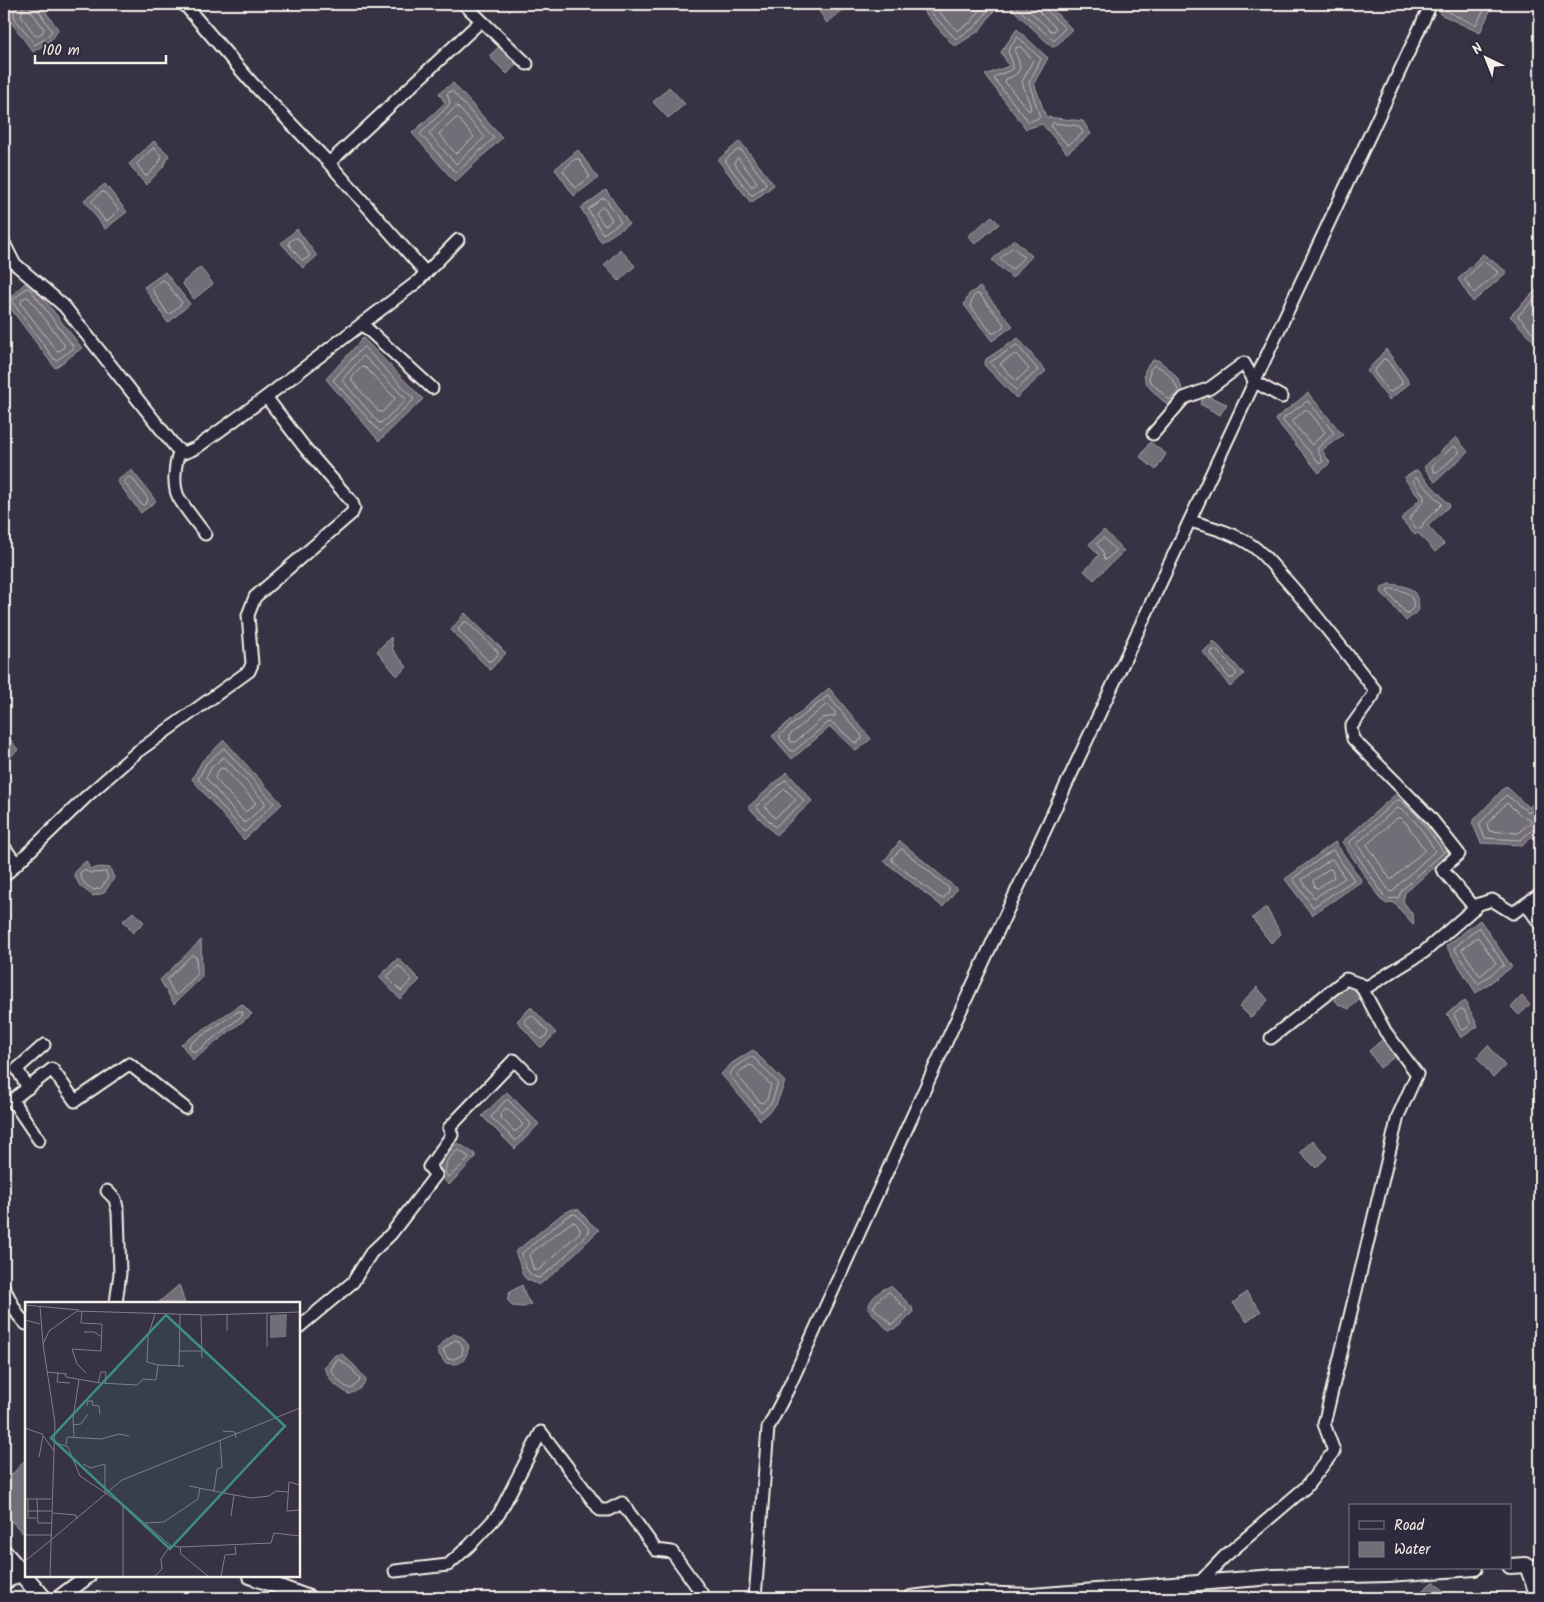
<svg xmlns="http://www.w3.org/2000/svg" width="1544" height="1602" viewBox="0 0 1544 1602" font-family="Kalam,sans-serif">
<rect width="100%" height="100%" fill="#373244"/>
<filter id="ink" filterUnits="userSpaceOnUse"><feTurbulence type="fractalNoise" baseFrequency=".02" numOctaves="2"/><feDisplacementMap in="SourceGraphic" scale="10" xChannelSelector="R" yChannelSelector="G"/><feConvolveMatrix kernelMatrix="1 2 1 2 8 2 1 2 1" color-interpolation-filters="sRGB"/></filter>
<g filter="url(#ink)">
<g fill="#726e77" stroke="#a6a2a4">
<path d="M15,4H40L58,29C55,40 42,46 33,52L8,18L9,8Z"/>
<polygon points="822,4 838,4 843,10 827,23 817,8"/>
<polygon points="919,4 999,4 979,31 957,45 953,45 918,5"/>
<polygon points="1007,4 1047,4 1072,29 1056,46 1052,47"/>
<polygon points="1442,4 1493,4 1480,33 1440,14 1439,10"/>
<polygon points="1017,29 1048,58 1034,83 1046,117 1083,121 1091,134 1067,153 1042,124 1026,129 985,75 1009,66 1001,52"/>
<polygon points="501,45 519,61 507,74 489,56"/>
<polygon points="453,83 502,138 455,182 412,133 445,103 439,93"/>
<polygon points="669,87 685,104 668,118 653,102"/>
<polygon points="154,141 169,155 163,167 146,185 129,164"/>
<polygon points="740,141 774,185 751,203 718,160"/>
<polygon points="578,150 598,178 574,196 555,169"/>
<polygon points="105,184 127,212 105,229 84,200"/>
<polygon points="606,190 629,224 601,242 581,208"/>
<polygon points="992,216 999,224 975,244 968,236"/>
<polygon points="297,229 317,256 303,268 281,243"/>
<polygon points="1014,239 1032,256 1012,278 992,260"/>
<polygon points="620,249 635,266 619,281 604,265"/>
<polygon points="1483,254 1507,272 1473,302 1458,279"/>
<polygon points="200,267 213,284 194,299 182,283"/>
<polygon points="165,272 190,304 168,323 144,287"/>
<polygon points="29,280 82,348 55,368 5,301"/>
<polygon points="1540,286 1540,346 1539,347 1510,316"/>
<polygon points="980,287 1013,326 992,341 964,305 969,294"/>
<polygon points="363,338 423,399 379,441 326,379"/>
<polygon points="1018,338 1046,371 1016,398 984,365 986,359"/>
<polygon points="1386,349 1410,383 1389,400 1367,371"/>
<path d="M1153,360H1158C1170,369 1180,378 1183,392L1173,405L1168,406C1154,391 1132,379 1153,360Z"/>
<polygon points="1308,393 1343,435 1322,450 1330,463 1319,473 1275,419"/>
<polygon points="1205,395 1227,404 1220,415 1200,404"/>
<polygon points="1456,437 1468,452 1435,482 1424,467"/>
<polygon points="1150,442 1166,454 1156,470 1140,457"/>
<polygon points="131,469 156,501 141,513 117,481"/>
<polygon points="1417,470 1450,505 1428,526 1444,544 1435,552 1418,533 1415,535 1401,519 1420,499 1404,478"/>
<polygon points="1104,530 1124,551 1094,580 1084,571 1099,555 1089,544"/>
<path d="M1389,584C1409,586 1418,588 1419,610L1406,621L1381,592L1382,587Z"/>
<polygon points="465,613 506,653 490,670 451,630"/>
<polygon points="391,637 393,650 407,667 397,676 377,651"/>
<polygon points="1214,641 1244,674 1230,687 1203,652"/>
<polygon points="829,688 871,739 856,751 830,727 792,759 772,736"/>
<polygon points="4,730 18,750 4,762"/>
<polygon points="224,740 282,804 244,840 192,779 202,761"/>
<polygon points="787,772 812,801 776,835 748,807"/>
<polygon points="1506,786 1529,808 1540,796 1540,829 1523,845 1481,843 1472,822"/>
<polygon points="1398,792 1419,810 1451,852 1405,893 1403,901 1413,915 1414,925 1393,902 1387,904 1381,900 1342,842"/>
<polygon points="900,841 957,889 943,907 884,861"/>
<polygon points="1335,842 1362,881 1312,915 1285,879"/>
<polygon points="86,861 90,869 101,867 110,868 114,878 104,893 93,896 80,886 74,875 76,870"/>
<polygon points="1266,907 1281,934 1271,943 1252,918"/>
<polygon points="133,912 144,922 133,933 123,921"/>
<polygon points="1480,920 1512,967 1476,993 1446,946"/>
<polygon points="201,940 202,977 174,1004 160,980"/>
<polygon points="398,958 420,980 400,999 379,977"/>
<polygon points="1346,983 1357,989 1359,1000 1349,1009 1339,1005 1332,996"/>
<polygon points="1257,987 1268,1000 1251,1018 1239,1006"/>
<polygon points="1522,996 1530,1005 1519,1015 1511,1007"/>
<polygon points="1465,1001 1478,1026 1461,1038 1447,1013"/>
<polygon points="242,1004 252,1014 193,1060 181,1044"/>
<polygon points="531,1007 556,1033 541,1048 517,1021"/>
<polygon points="1384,1038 1397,1055 1380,1068 1369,1051"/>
<polygon points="1488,1045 1505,1066 1493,1078 1477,1057"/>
<polygon points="753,1050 785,1082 776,1105 760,1120 721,1074 732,1063"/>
<polygon points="507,1092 539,1124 515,1149 482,1116"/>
<polygon points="1313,1140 1327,1157 1316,1168 1300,1152"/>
<path d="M458,1143L475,1154V1158L449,1185C432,1171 441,1154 458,1143Z"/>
<polygon points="573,1209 579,1210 589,1222 599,1230 558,1270 539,1285 526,1279 522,1274 522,1269 515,1252 562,1214"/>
<path d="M179,1285C182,1291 182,1297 185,1303H158Z"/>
<polygon points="522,1285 526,1297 531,1304 524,1307 512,1306 507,1299 510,1292"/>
<path d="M891,1286L912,1307L913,1313L898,1327L889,1331L868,1309C870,1298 880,1289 891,1286Z"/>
<polygon points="1246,1292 1261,1311 1247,1322 1233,1303"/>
<path d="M454,1334L462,1337L469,1346C465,1362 462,1366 445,1363L438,1353L437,1349L445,1340Z"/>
<path d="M342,1354L355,1366L366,1380C363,1387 355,1393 348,1394L333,1383L324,1368L335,1355Z"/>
<polygon points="26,1459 26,1536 4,1514 4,1483"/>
<polygon points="1434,1581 1450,1598 1413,1598"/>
</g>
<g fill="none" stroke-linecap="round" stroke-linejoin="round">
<g stroke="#c0bdbb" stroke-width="1">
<polyline points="18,4 14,12 14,17 35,45 46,38 52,31 37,8 36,4"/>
<polyline points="24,4 21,16 35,35 37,36 42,33 44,29 31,11 30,4"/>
<polyline points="923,4 956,39 975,27 993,4"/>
<polyline points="932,4 957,31 971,22 985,4"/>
<polyline points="1013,4 1054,41 1065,28 1045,9 1044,4"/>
<polyline points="1022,4 1051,31 1054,31 1056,28 1040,13 1038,4"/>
<polyline points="1446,4 1446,11 1476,25 1487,4"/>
<polygon points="1018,37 1041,59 1029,83 1040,117 1029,122 994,79 996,76 1013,69 1013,64 1008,51"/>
<path d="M1017,47H1021L1033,60L1022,82L1031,108L1029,111L1005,82L1006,79C1023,73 1022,67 1015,52Z"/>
<polygon points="452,91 494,138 456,173 420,134 448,106 450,102 447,94"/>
<polygon points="457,106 485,137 456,164 429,134"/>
<polygon points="458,118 474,137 456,154 439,134 455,119"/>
<polygon points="1054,123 1079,126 1083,133 1068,145 1051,127 1052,124"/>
<polygon points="154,148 162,157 158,164 148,175 145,176 137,164"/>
<polygon points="738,150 741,150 766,183 765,186 753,195 750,194 726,162 726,159"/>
<polygon points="738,158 757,182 754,186 751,186 734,163 735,161"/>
<polygon points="575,159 579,159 590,177 576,188 563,171"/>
<polygon points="102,192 105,193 119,210 107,221 104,220 92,202"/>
<polygon points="603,198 606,199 621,222 603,234 588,210"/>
<polygon points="602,207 605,208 612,220 606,225 603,224 596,213"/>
<polygon points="295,238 298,238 309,254 309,257 304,260 302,260 289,245 289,242"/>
<polygon points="1013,247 1024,257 1012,270 1000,259"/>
<polygon points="1483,261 1497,271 1498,273 1474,293 1465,280"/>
<polygon points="162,280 165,281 182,303 170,314 167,313 152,289 153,287"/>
<polygon points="27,288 30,289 73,346 73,349 57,360 54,359 13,303 13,300"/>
<polyline points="1540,293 1518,316 1540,341"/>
<polygon points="977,294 980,295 1004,324 1003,327 995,333 992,333 970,306 973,297"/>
<polygon points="26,297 29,298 64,344 64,347 59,351 56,350 21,304 21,301"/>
<polygon points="1017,345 1038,370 1016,390 990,363"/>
<polygon points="364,347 414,399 380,432 333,380 362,348"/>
<polygon points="1016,354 1029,369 1016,381 1000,364"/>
<polygon points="364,356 405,398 405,401 381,423 378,422 342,380 362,357"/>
<polygon points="1384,359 1387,360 1402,381 1402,384 1391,392 1388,391 1374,372"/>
<path d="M1155,365C1165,369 1176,381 1178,391L1171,399H1168L1149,380L1150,370Z"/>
<polygon points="362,367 366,368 395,398 394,400 382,412 379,412 352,381 352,378"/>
<polygon points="1308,401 1334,433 1318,448 1318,452 1323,461 1320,464 1283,421 1284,418"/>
<polygon points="1305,410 1308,410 1325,432 1312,445 1292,422"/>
<polygon points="1454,446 1459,450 1459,453 1437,472 1434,472 1432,467"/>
<polygon points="129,477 132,478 148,499 147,502 144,505 141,504 125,483 125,481"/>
<polygon points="1416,477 1442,504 1424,522 1421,529 1416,528 1409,519 1424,500 1424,496 1413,481"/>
<polygon points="1104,538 1116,551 1106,560 1104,559 1103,552 1097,544"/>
<path d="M1391,589C1403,590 1415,593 1413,608L1408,613L1405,612L1388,593V590Z"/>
<polygon points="464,622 467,622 498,652 498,655 491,661 488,661 459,631 459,628"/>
<polygon points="1213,650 1216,650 1236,672 1236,675 1233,678 1229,678 1211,654"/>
<polygon points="828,696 862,736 862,739 855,743 834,724 829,722 794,751 791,751 780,738 780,735"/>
<polygon points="826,705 829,705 835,712 835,716 823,718 795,742 791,742 789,738 789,736"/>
<polygon points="224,748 274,803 245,832 243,831 198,779 206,764"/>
<polygon points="224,757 265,802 265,805 246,822 243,822 206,778 211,768"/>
<polygon points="221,768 225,769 255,802 255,804 247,811 244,811 215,778 217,773"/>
<polygon points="786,780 804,801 775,827 756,807"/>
<polygon points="785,789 795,799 795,801 775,818 765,807"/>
<polygon points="1397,800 1400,800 1416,814 1444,852 1402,890 1398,898 1388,899 1384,896 1349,843"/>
<polygon points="1507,803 1522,816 1530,819 1531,822 1518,833 1489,831 1487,824"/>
<polyline points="1540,803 1532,811 1528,812 1506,795 1479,824 1485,838 1520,840 1536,827 1540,826"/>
<path d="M1397,808C1410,811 1429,839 1435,851L1398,885L1394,891L1390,892L1357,844Z"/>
<polygon points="1397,818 1400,818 1406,823 1425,850 1391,880 1367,845"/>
<polygon points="902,849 949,888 949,891 944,898 940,898 892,861 892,858 900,850"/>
<polygon points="1333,850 1354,880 1313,907 1293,879"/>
<polygon points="1332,859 1345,878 1314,898 1302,880"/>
<polygon points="1329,869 1332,870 1334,877 1318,888 1315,888 1313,881"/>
<path d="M84,870L91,873L106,872L108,878L101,888L94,890C87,886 80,881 80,873Z"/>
<polygon points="1480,928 1504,965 1478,984 1454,948 1477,929"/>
<polygon points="1478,937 1496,963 1480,976 1462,950"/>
<polygon points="192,955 196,957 197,975 178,994 175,995 167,980"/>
<polygon points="399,966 412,980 401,991 387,977"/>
<polygon points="1461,1009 1464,1010 1471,1024 1464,1030 1461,1029 1454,1015"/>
<polygon points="239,1011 243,1012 242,1016 196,1052 192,1051 189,1047 190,1044"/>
<polygon points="530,1016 533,1016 548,1032 547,1035 542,1039 540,1039 525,1023 525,1020"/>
<polygon points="751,1057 754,1058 778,1083 772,1102 761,1112 729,1075 735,1067"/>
<polygon points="750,1065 753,1066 771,1085 767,1099 762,1103 760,1102 737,1075 739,1072"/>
<polygon points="508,1100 531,1124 516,1141 491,1117 505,1101"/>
<polygon points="505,1109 508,1109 522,1123 522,1126 516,1131 514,1131 500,1117 500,1115"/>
<polygon points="458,1150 468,1156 469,1159 450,1176 448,1177 445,1172 447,1161"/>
<path d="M573,1214L577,1215L589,1229V1232L555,1266L539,1278C528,1277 523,1264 522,1253L565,1218Z"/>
<polygon points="572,1222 575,1222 580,1229 580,1232 538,1271 534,1270 529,1255"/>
<polygon points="889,1292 907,1310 892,1325 873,1307 879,1299"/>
<polygon points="455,1340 459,1341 463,1347 462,1355 454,1359 448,1359 443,1350"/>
<path d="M337,1360H340L352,1369L360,1379L359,1382L351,1389C342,1386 336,1378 331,1370Z"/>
</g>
<defs>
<g id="minor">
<polyline points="184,4 252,83 329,163 426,273"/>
<polyline points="464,4 527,64"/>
<polyline points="329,163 481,21"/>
<polyline points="4,243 14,263 64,306 176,448 184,453 196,448 266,397 305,448 352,502 354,508 352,513 255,597 248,615 252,664 249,671 137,752 86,797 4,876"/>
<polyline points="362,324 432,388"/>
<polyline points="266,397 417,282 458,240"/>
<polyline points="1153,434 1184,398 1210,388 1244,363 1255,382 1282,397"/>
<path d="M180,451C175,462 172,486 179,498C186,510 196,522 205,534"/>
<path d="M1190,521C1211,527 1235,533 1254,547C1266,556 1275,569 1286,580C1317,615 1346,653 1375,690L1373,696L1351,727L1353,739L1429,816L1459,854L1442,869L1475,908"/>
<polyline points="4,847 16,863"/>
<polyline points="1526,904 1540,924"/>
<polyline points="1271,1038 1346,979 1367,987 1424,952 1479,904 1492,900 1513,913 1540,894"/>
<polyline points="28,1088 17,1069 44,1045"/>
<polyline points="39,1140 12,1100 52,1069 75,1101 129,1064 185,1108"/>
<polyline points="107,1191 115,1199 118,1212 120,1273 116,1303"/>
<polyline points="4,1288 18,1315 26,1324"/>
<polyline points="299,1327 353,1282 371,1253 391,1234 436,1175 429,1167 452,1135 449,1128 514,1060 530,1076"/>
<polyline points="1525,1565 1537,1598"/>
<polyline points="395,1571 448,1565 470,1545 499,1514 541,1432 600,1510 608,1510 622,1503 656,1550 672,1552 705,1598"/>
<polyline points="1198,1584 1224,1557 1306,1487 1334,1451 1324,1424 1398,1116 1417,1074 1385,1031 1360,984"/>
<polyline points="755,1598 768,1428 788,1389 953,1027 1431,4"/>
</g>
<g id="major">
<polyline points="1510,1566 1525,1565 1534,1569 1540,1565"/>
<polyline points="250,1576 309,1598"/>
<polyline points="59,1598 88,1576"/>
<polyline points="911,1598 952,1593 1032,1596 1274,1577 1388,1574 1475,1568"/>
</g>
<g id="highway">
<polyline points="4,1553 43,1598"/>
<polyline points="4,1581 19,1573"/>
</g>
</defs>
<use href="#minor" stroke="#f4f1e8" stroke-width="15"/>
<use href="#major" stroke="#f4f1e8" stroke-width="18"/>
<use href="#highway" stroke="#f4f1e8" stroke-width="20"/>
<use href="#minor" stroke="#2f2a3d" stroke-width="11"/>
<use href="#major" stroke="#2f2a3d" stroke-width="14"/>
<use href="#highway" stroke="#2f2a3d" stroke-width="16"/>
</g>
</g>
<g transform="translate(25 1302)">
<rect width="275" height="275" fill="#373244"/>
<path d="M262,12L261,35L245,36V13Z" fill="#726e77"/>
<path fill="none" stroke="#837e86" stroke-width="1" d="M0,3L54,8M15,5L18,41M57,9L56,21L77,22L76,49L47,47L52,62L61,71M202,12V29M176,13L177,56M0,18L2,1M0,18L15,22M59,30H69L77,35M242,45V11M154,49H176M133,63L159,64M154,65L155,13M22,70L42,72M33,70L32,80L45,81M40,72L41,75L75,81L112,83L118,77L131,78L133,63L122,60L123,34L130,12M73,81L76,70H81L80,81M62,104L63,99H68L67,103L74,104L75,112M48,123L56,122L63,112M0,126L17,132L29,149L25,274M198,129L210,130L211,136M49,135L48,116L54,78M29,140L43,145L55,174L100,204L146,244L155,245L156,252L183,274M41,143L42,135L76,137L94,132L104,134M29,149L30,121L18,42L24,29L52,9L181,13L275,10M14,155L18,134M58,162L66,166L80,162V191M275,183L264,180L262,209L275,208M164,184L209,193M189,189L192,167L197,165L195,138M0,197H26M3,197V216H12M12,197L13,221H26M3,209H27M28,211L51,213L52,217M206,214L209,193L227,196L244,194L251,189L263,190M120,221L139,220L173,197L175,186M0,233H27M27,237L97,178L275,106M155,245L246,241L249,231L275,234M0,259L26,238M98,274V203M130,274L137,267L136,257L146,243M196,274L200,253L211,252L210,244"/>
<path fill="#3d8f86" fill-opacity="0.15" stroke="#3d8f86" stroke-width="2.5" d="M141,13L260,124L145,247L26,136Z"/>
<rect width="275" height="275" fill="none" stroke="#f4f1e8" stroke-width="2.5"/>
</g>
<rect width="1544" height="1602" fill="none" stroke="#2f2a3d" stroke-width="20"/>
<rect x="10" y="10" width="1524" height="1582" fill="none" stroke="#f4f1e8" stroke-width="2" filter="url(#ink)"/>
<rect x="1349" y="1504" width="162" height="65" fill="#2f2a3d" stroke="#7e7a81"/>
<rect x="1359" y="1521" width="25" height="8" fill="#2f2a3d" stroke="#7e7a81"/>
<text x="1394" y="1530" font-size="15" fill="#f4f1e8">Road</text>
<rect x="1359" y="1542" width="25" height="15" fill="#726e77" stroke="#7e7a81"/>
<text x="1394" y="1554" font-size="15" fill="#f4f1e8">Water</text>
<g transform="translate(1486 58) rotate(317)" stroke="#2f2a3d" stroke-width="4" paint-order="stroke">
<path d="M0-4L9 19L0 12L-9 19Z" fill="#f4f1e8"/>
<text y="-8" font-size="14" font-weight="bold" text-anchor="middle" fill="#f4f1e8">N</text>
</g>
<path d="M35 55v8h131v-8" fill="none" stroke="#f4f1e8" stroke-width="2.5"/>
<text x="42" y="55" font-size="15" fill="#f4f1e8" stroke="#2f2a3d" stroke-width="4" paint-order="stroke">100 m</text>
</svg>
